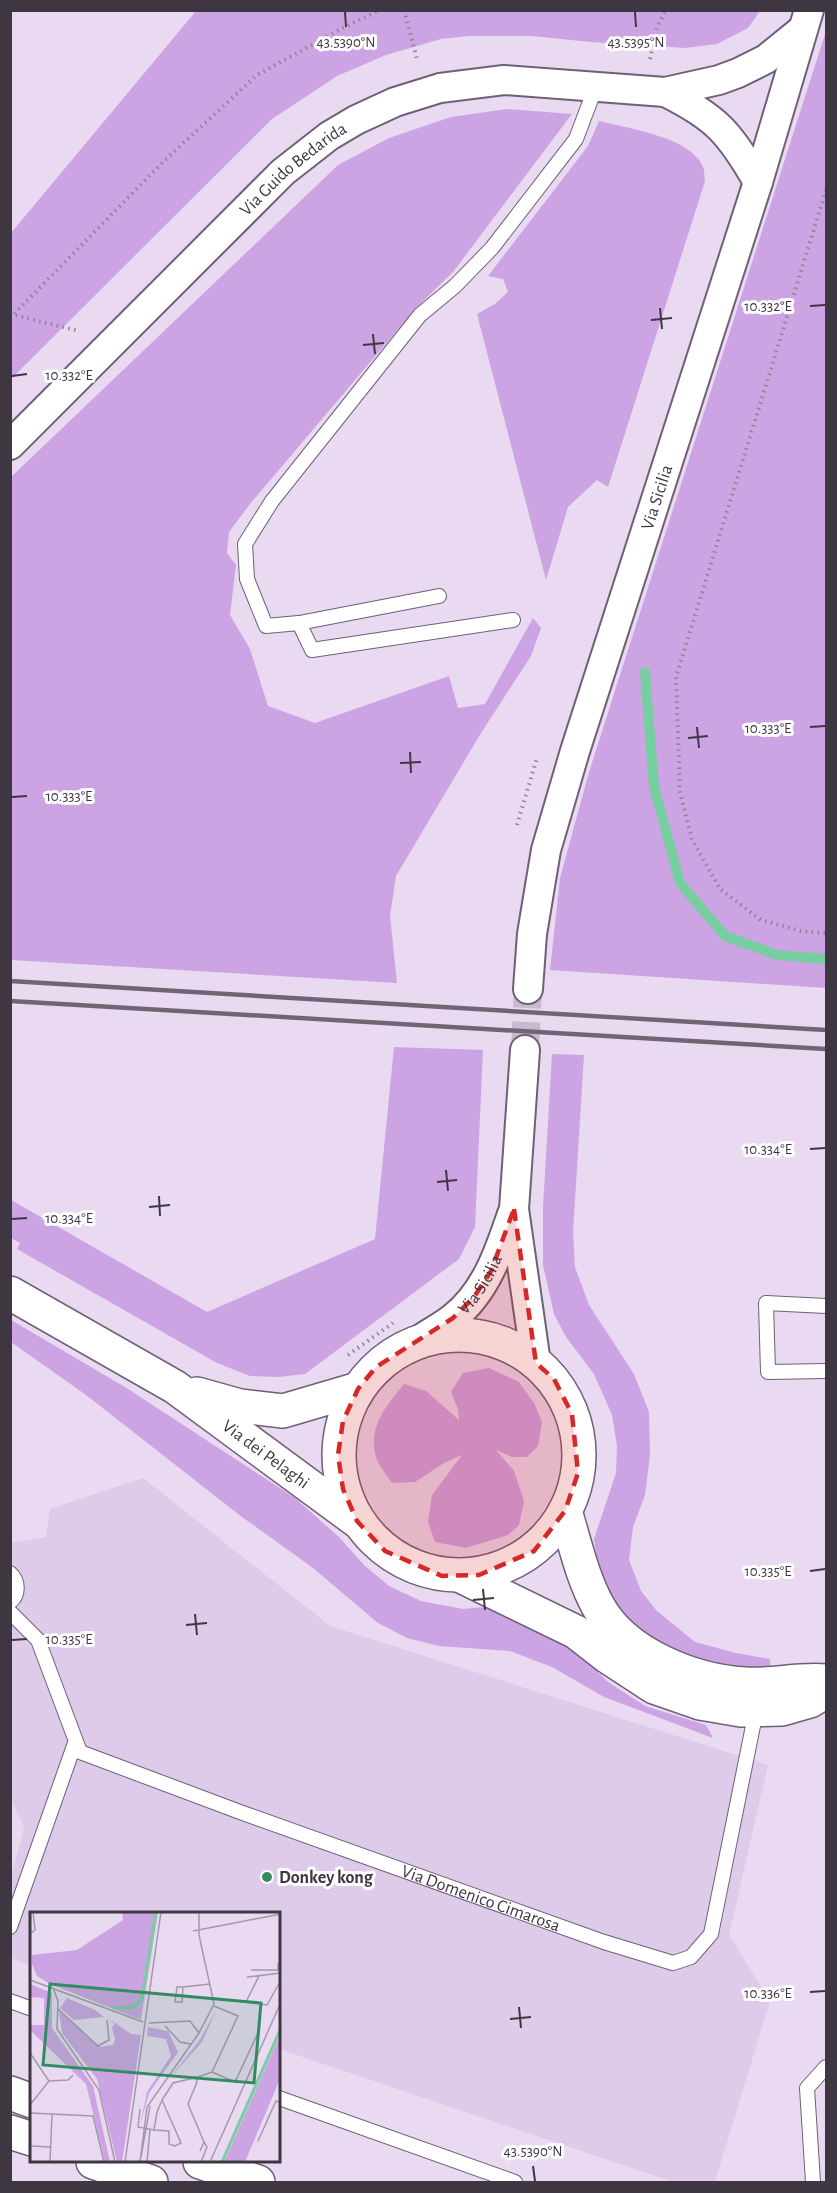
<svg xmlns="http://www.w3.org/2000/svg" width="837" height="2193" viewBox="0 0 837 2193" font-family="'Alegreya Sans',sans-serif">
<rect width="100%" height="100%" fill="#e9d9f1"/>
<polygon fill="#decbe9" points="143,1478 330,1626 768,1765 729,1935 770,2001 715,2182 673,2182 279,2049 279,1914 32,1914 31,1965 11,1958 11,1877 24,1828 10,1796 11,1543 46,1537 50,1509"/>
<g fill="#cda4e3">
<polygon points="196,11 196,10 760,11 748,28 717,44 685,48 591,42 531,36 469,36 441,39 386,55 337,76 272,119 11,379 11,233"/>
<polygon points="826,31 826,988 550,970 560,878 589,772"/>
<polygon points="507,109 572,114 453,272 417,307 250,504 229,532 227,553 236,565 230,615 250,649 268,706 315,723 449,676 458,708 485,704 533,618 541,628 531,656 481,733 396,876 390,916 397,983 11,960 11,477 338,165 389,138 451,117"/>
<path d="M599,121C626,128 692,137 703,167C705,171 704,176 705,181L608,487L597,480L568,507L546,580L477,314L495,304L508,292L503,279L488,276L588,146Z"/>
<polygon points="394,1047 483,1050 475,1227 459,1259 305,1374 279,1377 250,1376 217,1363 17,1249 20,1243 11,1238 11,1200 207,1312 375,1239"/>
<polygon points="552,1054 584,1055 573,1232 575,1267 589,1305 634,1374 649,1412 650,1455 645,1495 633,1527 629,1560 641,1591 656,1610 695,1642 736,1653 770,1659 771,1674 685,1661 633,1626 616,1606 603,1578 597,1561 594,1539 616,1473 617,1446 612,1415 594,1374 566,1337 554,1314 543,1265 543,1207"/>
<polygon points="11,1320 125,1387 295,1498 339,1537 364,1565 389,1586 421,1601 463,1609 484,1607 548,1632 576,1651 608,1682 645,1706 706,1725 713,1738 604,1697 552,1667 510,1651 439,1646 407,1638 378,1623 313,1568 242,1517 86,1395 11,1342"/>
<path d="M489,1368L519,1382L534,1403L542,1422L538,1446L527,1457H512L496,1450L514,1471L524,1501L519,1525L508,1535L466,1548L435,1542L428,1522L432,1495L462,1455L444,1463L415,1482L392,1483C388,1476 380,1468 377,1460C366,1428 386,1407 404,1384L426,1391L459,1420L458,1409L451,1392L463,1373Z"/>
</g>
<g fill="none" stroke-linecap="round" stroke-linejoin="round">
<polyline stroke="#77cea0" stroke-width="10" points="645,672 654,787 680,883 725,936 777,955 826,959"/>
<polyline stroke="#c7b9ce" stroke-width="28" stroke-dasharray="28 14" stroke-linecap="butt" points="525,1050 528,989"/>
<defs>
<g id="service">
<polyline points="513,620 312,650 299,623 266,626 247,579 245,544 272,501 420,315 455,286 492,248 576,139 596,86"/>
<polyline points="299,623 439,596"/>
<polyline points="826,1306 766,1303 768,1372 826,1371"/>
<path d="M10,1573C19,1581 19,1595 10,1602"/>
<path id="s1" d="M10,1612L38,1640L80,1752L240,1812L604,1942L673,1963L691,1957L711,1934L756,1711"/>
<polyline points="10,1927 75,1743"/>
<polyline points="10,2001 32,2009"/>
<polyline points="279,2098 515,2182"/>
<polyline points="813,2182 807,2088 826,2067"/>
</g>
<g id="minor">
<path d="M665,92C716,117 730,133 758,182"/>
<path id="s2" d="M10,445L283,172L329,136L356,120L395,102L440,88L504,80L665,92L719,80L738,73L766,59L803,29"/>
<path id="s3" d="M528,989L532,934L546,850L575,751L758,182L809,10"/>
<polyline points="525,1050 514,1209 536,1363"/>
<path id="s4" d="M421,1339C431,1332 443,1326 453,1318C486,1292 499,1252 512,1214"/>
</g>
<g id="tertiary">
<path id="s5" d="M10,1293L175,1387L357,1521"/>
<circle cx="459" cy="1455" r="120"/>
<polyline points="197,1394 240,1406 283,1411 358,1389"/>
<path d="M565,1511C575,1543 582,1577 598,1606C624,1654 693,1681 745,1684C773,1686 799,1678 826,1681"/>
<polyline points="461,1576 576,1632 608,1657 654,1687 700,1703 741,1710 782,1709 810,1701 826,1691"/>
</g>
<g id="trunk">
<polyline points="10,2093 32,2101"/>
<polyline points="10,2132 32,2139"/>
<polyline points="93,2162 151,2182"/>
<polyline points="200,2162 258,2182"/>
</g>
</defs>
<use href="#service" stroke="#6e6075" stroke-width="16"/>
<use href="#minor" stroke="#6e6075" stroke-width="32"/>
<use href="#tertiary" stroke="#6e6075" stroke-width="36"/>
<use href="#trunk" stroke="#6e6075" stroke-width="36"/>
<g stroke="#8f8495" stroke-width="4" stroke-dasharray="1.5 4.5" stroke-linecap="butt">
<polyline points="404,10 417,59"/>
<polyline points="650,59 657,27 666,10"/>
<polyline points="826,190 676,677 680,792 692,839 720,889 761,920 801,931 826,933"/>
<polyline points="10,314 79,331"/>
<polyline points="10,318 164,161 257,75 339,30 380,10"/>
<polyline points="517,825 537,758"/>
<polyline points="348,1355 393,1323"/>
</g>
<use href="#service" stroke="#fff" stroke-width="14"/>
<use href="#minor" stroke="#fff" stroke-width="28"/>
<use href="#tertiary" stroke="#fff" stroke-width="33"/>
<use href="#trunk" stroke="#fff" stroke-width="33"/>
<g stroke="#6f6573" stroke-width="4.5">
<polyline points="10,981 826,1030"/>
<polyline points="10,1001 826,1049"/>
</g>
</g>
<path fill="#d62828" fill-opacity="0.2" stroke="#d62828" stroke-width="4.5" stroke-dasharray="12 8" stroke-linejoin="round" d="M514,1209L536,1363L554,1379L572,1414L578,1473L565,1511L534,1551L479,1575L442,1576L385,1551L357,1521L343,1489L338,1455L343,1421L358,1389L376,1367L453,1318L474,1297L491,1271Z"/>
<path fill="none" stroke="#3e3741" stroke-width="2" d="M345,12L346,27M635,12L636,27M810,306L825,305M660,308L662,329M651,320L672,318M373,334L375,354M363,345L384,343M12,376L27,374M697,727L699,748M810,727L825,726M688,738L708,736M410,752L411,773M400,763L421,762M12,797L27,796M810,1149L825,1148M446,1170L448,1191M437,1182L457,1180M159,1196L160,1216M149,1207L170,1205M12,1219L27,1218M810,1571L825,1569M483,1589L485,1610M473,1600L494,1598M195,1614L197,1635M186,1625L207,1623M12,1640L27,1639M810,1992L825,1991M519,2007L521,2028M510,2019L531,2017M533,2166L535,2181"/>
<circle fill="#328c61" stroke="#fff" stroke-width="2" cx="267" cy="1877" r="6"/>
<g text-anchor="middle" stroke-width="6" stroke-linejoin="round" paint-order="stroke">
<g font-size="18" fill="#3e3741" stroke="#fff">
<text dy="6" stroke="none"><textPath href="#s2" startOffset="396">Via Guido Bedarida</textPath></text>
<text dy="6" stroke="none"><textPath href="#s3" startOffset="510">Via Sicilia</textPath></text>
<text dy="6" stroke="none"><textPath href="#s4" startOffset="82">Via Sicilia</textPath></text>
<text dy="6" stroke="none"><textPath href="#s5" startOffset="303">Via dei Pelaghi</textPath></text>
<text dy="6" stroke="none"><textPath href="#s1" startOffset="586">Via Domenico Cimarosa</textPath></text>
</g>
<g font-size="18" font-weight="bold" fill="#3e3741" stroke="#fff" text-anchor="start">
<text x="279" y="1883">Donkey kong</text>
</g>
</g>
<g transform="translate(30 1912)">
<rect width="250" height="250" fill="#e9d9f1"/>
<path d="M92,0H128L111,108L20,72L7,64L2,52V43L47,38L93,8ZM0,72L22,81V116L63,174L80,250H75L56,172L0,118V113H14V86L0,85ZM37,86L65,98L74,105L44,108L30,96ZM29,99L70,135L83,133L85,128L82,115L85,112L78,106L101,122L111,123L92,250H87L67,167L32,121ZM186,99L172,130L138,168L169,129ZM118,115L138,119L148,140L119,181L110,213L117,180L141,144L136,127L117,124ZM250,123V167L215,250H194Z" fill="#cda4e3"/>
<path fill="none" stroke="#77cea0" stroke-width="3" d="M83,96L104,95L112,86L126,0M192,250L251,116"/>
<path fill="none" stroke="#a598ab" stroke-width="1.5" d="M169,0V23L184,92L169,121M163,19L251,2M0,22L5,18L3,0M221,58H248V51M217,65L251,61M0,68L113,110M153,75L152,90H145L147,75H153L180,72M23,76L28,89L27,117L69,178L85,250M183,86L237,93L251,68M217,88L229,64M27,96L68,134L79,128L77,108M135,114L150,130L161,132M0,141L19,169L0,193M182,160L205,170L228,121M168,165L182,160L208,104L184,94M167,168L165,164L167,170L158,192L174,230L170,239M19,169L38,168L43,163M132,188L151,231L145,234L139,232V219L124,218L127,200L132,188L134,185L143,171L164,166M110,197L108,215L124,218M0,201L63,204L74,250M228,229L246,189L251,191M0,234L21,235M111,245L120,194M20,250L22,202M95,250L131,0M110,250L117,195L169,121L160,109L119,111M117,250L120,217M171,250L177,235L174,230M180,250L251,90"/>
<path fill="#328c61" fill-opacity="0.15" stroke="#328c61" stroke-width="3" d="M20,72L231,91L224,171L13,153Z"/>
<rect width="250" height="250" fill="none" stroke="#3e3741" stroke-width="3"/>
</g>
<g font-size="15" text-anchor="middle" fill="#3e3741" stroke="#fff" stroke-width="6" stroke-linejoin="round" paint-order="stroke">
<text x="346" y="47">43.5390°N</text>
<text x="636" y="47">43.5395°N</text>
<text x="768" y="311">10.332°E</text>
<text x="69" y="380">10.332°E</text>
<text x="768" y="733">10.333°E</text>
<text x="69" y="801">10.333°E</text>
<text x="768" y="1154">10.334°E</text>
<text x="69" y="1223">10.334°E</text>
<text x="768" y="1576">10.335°E</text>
<text x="69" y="1644">10.335°E</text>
<text x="768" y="1998">10.336°E</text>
<text x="533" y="2156">43.5390°N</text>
</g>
<rect width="837" height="2193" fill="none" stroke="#3e3741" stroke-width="24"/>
</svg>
